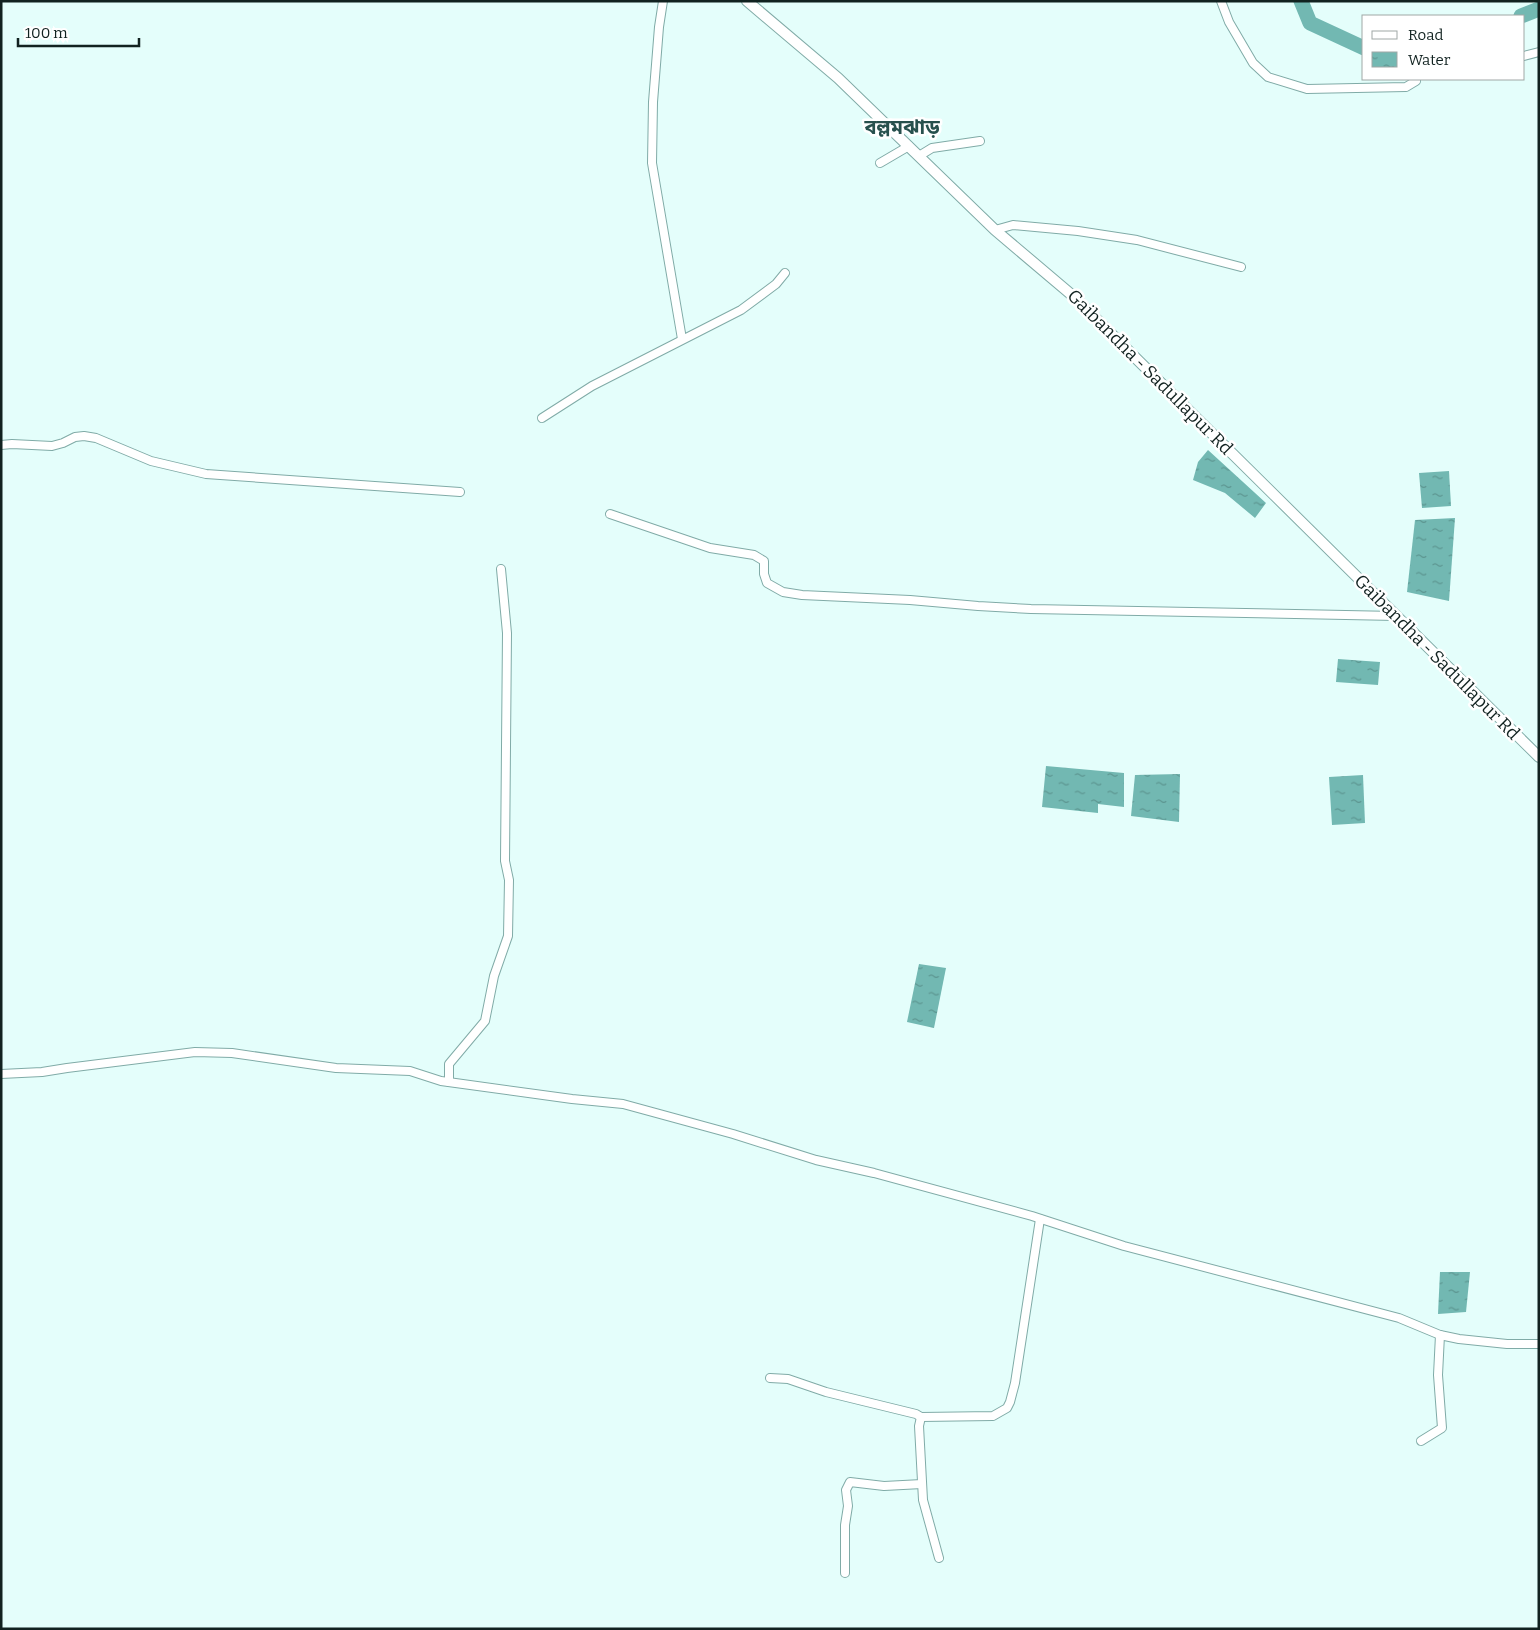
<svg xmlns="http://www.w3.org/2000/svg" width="1540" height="1630" viewBox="0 0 1540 1630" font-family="Bitter,'Noto Sans Bengali',serif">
<defs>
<pattern id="water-ripples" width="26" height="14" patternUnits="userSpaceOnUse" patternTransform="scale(1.25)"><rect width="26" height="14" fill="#72b8b2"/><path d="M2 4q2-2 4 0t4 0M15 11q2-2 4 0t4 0" fill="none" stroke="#5c9590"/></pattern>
</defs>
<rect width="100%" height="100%" fill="#e4fefb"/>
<g fill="url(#water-ripples)">
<polygon points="1208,450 1266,503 1255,518 1225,493 1193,480 1198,462"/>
<polygon points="1449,471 1451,506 1422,508 1419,473"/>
<polygon points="1455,518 1449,601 1407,592 1415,520"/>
<polygon points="1338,659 1380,662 1378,685 1336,682"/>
<polygon points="1046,766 1124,773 1124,807 1098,804 1098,813 1042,807"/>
<polygon points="1180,774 1179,822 1131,816 1135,775"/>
<polygon points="1363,775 1365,823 1332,825 1329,777"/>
<polygon points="919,964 946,968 934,1028 907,1022"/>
<polygon points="1440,1272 1470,1272 1466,1312 1438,1314"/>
</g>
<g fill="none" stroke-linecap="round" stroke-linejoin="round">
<g stroke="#72b8b2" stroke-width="15">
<polyline points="1301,1 1310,23 1364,48"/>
<polyline points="1521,16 1539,9"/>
</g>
<defs>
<g id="street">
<polyline points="663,1 659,27 653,102 652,163 682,339"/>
<polyline points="1221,1 1229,22 1253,63 1268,77 1307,89 1406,87 1416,81"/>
<polyline points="1524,56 1539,52"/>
<polyline points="919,156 932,148 980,141"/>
<polyline points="880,163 909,146"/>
<polyline points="995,230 1013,225 1078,231 1137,240 1241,267"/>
<polyline points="542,418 592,386 741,310 776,284 785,273"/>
<polyline points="1,445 12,444 52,446 63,443 75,437 84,436 96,438 151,461 206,474 460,492"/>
<polyline points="610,514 710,548 754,555 764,561 764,574 767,583 783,592 802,595 910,600 978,606 1031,609 1396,616"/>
<polyline points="1,1074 42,1072 67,1068 195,1052 232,1053 336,1068 410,1071 441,1081 572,1099 623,1104 733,1134 816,1160 874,1173 1032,1216 1124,1246 1399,1318 1440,1335 1459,1339 1507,1344 1539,1344"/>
<polyline points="449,1082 449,1064 485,1021 494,976 508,936 509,880 505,861 507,633 501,569"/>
<polyline points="770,1378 788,1379 826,1392 916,1414 921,1417 993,1416 1007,1408 1010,1402 1015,1383 1040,1219"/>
<polyline points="921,1417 919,1426 923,1500 939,1558"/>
<polyline points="1421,1441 1442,1428 1438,1375 1440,1335"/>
<polyline points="845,1573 845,1525 848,1506 846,1490 850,1482 884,1486 922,1484"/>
</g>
<polyline id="secondary" points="747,1 838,78 995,230 1073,296 1539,757"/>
</defs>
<use href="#street" stroke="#80aba7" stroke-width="10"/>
<use href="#secondary" stroke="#80aba7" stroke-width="12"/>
<use href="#street" stroke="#fff" stroke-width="8"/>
<use href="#secondary" stroke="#fff" stroke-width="10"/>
</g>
<g text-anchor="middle" stroke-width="5" stroke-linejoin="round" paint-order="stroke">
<g font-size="18" fill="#112220" stroke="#fff">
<text transform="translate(1150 372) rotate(45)" y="6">Gaibandha - Sadullapur Rd</text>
<text transform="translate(1437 657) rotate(45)" y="6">Gaibandha - Sadullapur Rd</text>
</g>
<g font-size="20" font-weight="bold" fill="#27504d" stroke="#fff">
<text x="902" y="134">বল্লমঝাড়</text>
</g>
</g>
<rect width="1540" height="1630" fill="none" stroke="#112220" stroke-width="5"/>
<rect x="1362" y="15" width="162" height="65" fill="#ffffff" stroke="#a0a7a6"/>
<rect x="1372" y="31" width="25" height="8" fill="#ffffff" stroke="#a0a7a6"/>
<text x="1408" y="40" font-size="15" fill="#112220">Road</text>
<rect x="1372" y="52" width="25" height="15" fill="url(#water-ripples)" stroke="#a0a7a6"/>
<text x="1408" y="65" font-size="15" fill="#112220">Water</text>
<path d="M18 38v8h121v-8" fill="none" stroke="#112220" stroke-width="2.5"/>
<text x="25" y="38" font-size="15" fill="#112220" stroke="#ffffff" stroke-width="4" paint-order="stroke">100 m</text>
</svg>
